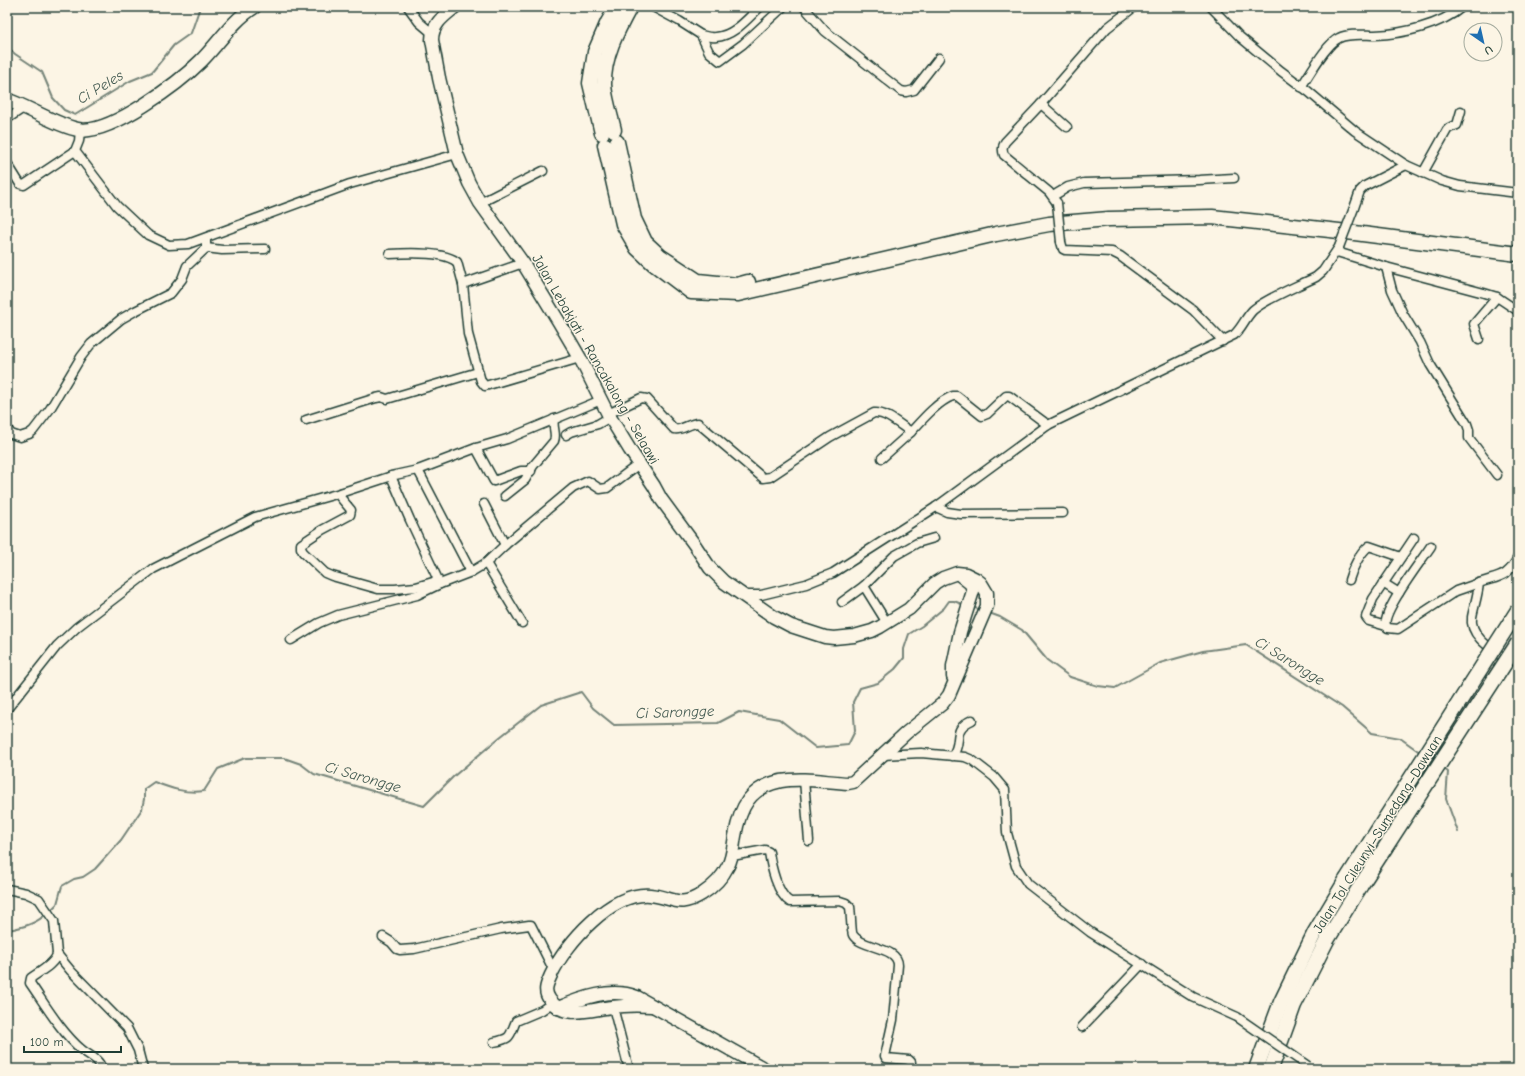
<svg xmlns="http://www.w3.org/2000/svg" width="1525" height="1076" viewBox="0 0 1525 1076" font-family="'Comic Neue',sans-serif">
<rect width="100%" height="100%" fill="#fcf5e5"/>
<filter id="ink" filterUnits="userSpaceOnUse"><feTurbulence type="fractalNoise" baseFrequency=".025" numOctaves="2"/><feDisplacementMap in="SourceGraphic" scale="8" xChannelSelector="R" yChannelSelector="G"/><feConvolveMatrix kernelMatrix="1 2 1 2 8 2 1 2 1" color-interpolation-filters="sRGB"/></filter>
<g filter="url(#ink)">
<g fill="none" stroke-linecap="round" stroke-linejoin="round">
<g stroke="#758479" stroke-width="2">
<polyline points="7,47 15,54 42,72 53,98 64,110 75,115 130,81 152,72 174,45 191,33 200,7"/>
<polyline points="972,607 981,610"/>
<polyline points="989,613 1000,617 1022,630 1047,660 1070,677 1098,686 1115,688 1160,663 1203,651 1246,645 1342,707 1372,733 1400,738 1421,753"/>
<polyline points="1443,768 1448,772 1446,799 1458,832"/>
<path d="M50,911L57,904L62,886L74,879L83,877L95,869L121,840L142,809L144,799V789L154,782C170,788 186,794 204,791L218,769L245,758H284L301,764L314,774L424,806L454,776L500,737L541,705L581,692L593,708L614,725L718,723L739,712L779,719L816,748L848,745L855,731L853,702L860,688L878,683L895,669L904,658V649L909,634L922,626L944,608L949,601H954L964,605"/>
<path d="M7,930C21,928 36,924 46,914"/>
</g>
<defs>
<g id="minor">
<polyline points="408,7 419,22 432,33"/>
<polyline points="653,7 679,21 701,35 709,52 720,61 743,44 783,7"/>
<polyline points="804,7 825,31 901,91 906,92 914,90 939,58"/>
<polyline points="1211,7 1240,37 1281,71 1309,92 1355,131 1406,165 1442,181 1460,186 1518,193"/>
<path d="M701,35C705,36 711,38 716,37C734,36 748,18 760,7"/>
<path d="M1301,87C1310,74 1326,44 1339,38C1349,33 1364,35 1375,35C1403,34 1441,25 1462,7"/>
<polyline points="1041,104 1067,127"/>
<polyline points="7,119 25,107"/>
<polyline points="80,130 79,141 75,151 117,206 148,235 169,245 188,244 350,184 457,154"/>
<polyline points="7,163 20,184 24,185 75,151"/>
<polyline points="1423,173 1447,130 1449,128 1457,125 1461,111"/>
<polyline points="1053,196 1068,187 1084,183 1199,180 1234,178"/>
<polyline points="480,203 543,171"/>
<path d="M1057,203L1049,192L1004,155C1002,150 1002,147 1005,142L1041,104L1107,28L1134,7"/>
<polyline points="1354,208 1360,191 1365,186 1406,165"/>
<polyline points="1061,242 1063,249 1065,250 1112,252 1120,256 1193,310 1223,341"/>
<polyline points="206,248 222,250 265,249"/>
<polyline points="1337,252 1386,267 1484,293 1497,297 1518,311"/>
<path d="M390,254C406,253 444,251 457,262L463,284L468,334L481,381L485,386L580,358"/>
<polyline points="1386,267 1392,290 1403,314 1420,342 1430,364 1467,424 1469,430 1469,438 1497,475"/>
<polyline points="463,284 523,263"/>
<polyline points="1479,339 1474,324 1497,297"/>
<path d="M608,414L641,398L647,399L674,429C682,431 689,423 698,423L763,478L770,477L830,437L874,413C887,412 901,426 911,432C921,421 938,401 953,396H957L982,416L987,414L1006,396H1009L1048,425"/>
<polyline points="306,420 376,398 381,397 387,399 478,372"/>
<polyline points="7,428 11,434 20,437 29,434 33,431 50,409 81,357 91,344 121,319 135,311 171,293 182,279 187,266 206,248 206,238"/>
<polyline points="566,435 571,432 598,424 610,417"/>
<polyline points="476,448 494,481 521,471 531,471"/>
<polyline points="882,458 911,432"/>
<polyline points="418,470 471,572"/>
<polyline points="391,476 410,520 440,584"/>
<polyline points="340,493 340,497 351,510 350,515 322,530 301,544 301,548 303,552 325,573 332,576 378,589 395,589 416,587 433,582"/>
<path d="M505,496L525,480L533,466L554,441C557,434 552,427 554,419"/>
<polyline points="484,504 505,545"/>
<polyline points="936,507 947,512 961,514 1063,513"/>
<path d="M1431,546C1422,560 1381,612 1386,626L1388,628L1398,629L1456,591L1479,583"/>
<path d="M1518,557C1508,578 1499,576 1479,583C1478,595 1474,606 1472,617C1469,637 1495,651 1508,661H1518"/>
<polyline points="486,563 522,623"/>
<path d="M1349,580C1352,569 1360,553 1369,546L1401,557"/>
<polyline points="1383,583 1399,593"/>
<polyline points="864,586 887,623"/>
<path d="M743,595H761L806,584L833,573L936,507L1048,425L1234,335C1242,328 1245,318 1253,310C1267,298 1298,286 1316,277L1323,271L1339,247"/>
<polyline points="842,602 864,586 894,556 917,543 934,538"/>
<polyline points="1386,626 1369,621 1366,617 1373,599 1414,538"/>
<polyline points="291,640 319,623 338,615 417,595 440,584 471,572 486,563 505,545 573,488 588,481 600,489 607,488 639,464"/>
<polyline points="7,709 57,646 77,627 153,569 255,517 340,493 395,475 418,470 476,448 507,439 601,400"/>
<polyline points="882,755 921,753 965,757 972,760 994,777 1005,790 1007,833 1016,866 1028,884 1090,932 1193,997 1237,1017"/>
<path d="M952,756C964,742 950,730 972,720"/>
<polyline points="804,780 809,841"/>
<path d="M732,856L765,850L769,852C771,866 777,894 790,902L840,901L846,903L850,907C851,913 851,932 853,935C861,949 898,946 898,965L893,1020L885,1056L886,1058L909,1060L911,1062L910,1069"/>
<polyline points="7,889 26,893 39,899 54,921 57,954 71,971 127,1028 138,1050 143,1069"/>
<polyline points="383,937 391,942 397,949 400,950 414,949 501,929 529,925 531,925 553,969"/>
<path d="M57,954C55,964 39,972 31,978L30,983C46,1006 61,1032 82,1050C90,1056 99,1059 102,1069"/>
<polyline points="613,1007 629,1069"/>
<polyline points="1082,1027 1142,964"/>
<path d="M494,1042C512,1038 509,1037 516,1021L542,1010L552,1003"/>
</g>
<g id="primary">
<path d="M455,7C444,16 432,24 432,40L439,78L457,154L469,183L480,203L523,263L559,322L580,358L608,414L630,450L654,486L661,499L694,544L710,568L724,582L774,617L791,626L825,637L834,638L854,636L872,631L880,627L909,609L935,583L943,578L957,573L966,574L976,579L981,583L987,593V606L949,695L942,704L906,733L853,782L848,783C826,782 803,777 781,781C750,787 740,807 735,836C733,847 733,856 728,866C722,878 713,887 702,894C678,909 673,897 650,895C611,892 566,943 551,975C547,984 543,991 550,1000C564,1020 592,1009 612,1007C626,1005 638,1005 652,1006"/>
<polyline points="953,677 953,666 960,632 973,591 971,584 961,576"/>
<path d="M558,1008C582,998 611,987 637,997L765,1069"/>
</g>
<path id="trunk" d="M7,100C29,107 59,127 81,130C112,133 179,83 201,61C218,44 233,20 254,7"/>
<g id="motorway">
<path d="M614,130C611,117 605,99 604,85C603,57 617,31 630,7"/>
<polyline points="602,133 590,83 595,52 608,22 617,7"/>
<polyline points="617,142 634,219 645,242 660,256 698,281 737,285 748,282"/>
<polyline points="605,145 623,224 637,248 654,264 691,292 738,294 996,234 1049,224 1109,219 1212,217 1339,231 1518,254"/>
<polyline points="1256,1069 1281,1002 1315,932 1346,880"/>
<polyline points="1271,1069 1294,1005 1327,940 1361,885"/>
</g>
</defs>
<use href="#minor" stroke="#1f3d34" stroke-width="11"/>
<use href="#primary" stroke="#1f3d34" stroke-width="15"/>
<use href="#trunk" stroke="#1f3d34" stroke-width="16"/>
<use href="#motorway" stroke="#1f3d34" stroke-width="17"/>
<use href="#minor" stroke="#fcf5e5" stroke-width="8"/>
<use href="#primary" stroke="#fcf5e5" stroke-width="12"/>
<use href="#trunk" stroke="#fcf5e5" stroke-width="13"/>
<use href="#motorway" stroke="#fcf5e5" stroke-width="14"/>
<defs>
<g id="minor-bridge">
<polyline points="1057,203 1061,242"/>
<polyline points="1339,247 1354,208"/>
<polyline points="1237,1017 1308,1066"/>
</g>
<g id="motorway-bridge">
<polyline points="1346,880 1518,610"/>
<polyline points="1361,885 1518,643"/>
</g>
</defs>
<use href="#minor-bridge" stroke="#1f3d34" stroke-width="11" stroke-linecap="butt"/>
<use href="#motorway-bridge" stroke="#1f3d34" stroke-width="17" stroke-linecap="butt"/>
<use href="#minor-bridge" stroke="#fcf5e5" stroke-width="8"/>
<use href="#motorway-bridge" stroke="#fcf5e5" stroke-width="14"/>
</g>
</g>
<g text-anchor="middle" stroke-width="3" stroke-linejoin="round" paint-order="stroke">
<g font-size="14" fill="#1f3d34" stroke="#fcf5e5">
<text transform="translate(596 359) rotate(60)" y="5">Jalan Lebakjati - Rancakalong - Selaawi</text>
<text transform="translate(1377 834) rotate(-58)" y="5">Jalan Tol Cileunyi–Sumedang–Dawuan</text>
</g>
<g font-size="15" font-style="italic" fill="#435a51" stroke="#fcf5e5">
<text transform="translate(100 87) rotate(-31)" y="5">Ci Peles</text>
<text transform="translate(1290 661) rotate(32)" y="5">Ci Sarongge</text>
<text transform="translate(675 712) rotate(-2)" y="5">Ci Sarongge</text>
<text transform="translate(363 777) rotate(16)" y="5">Ci Sarongge</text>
</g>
</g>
<rect width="1525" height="1076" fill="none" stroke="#fcf5e5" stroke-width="24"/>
<rect x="12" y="12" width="1501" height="1052" fill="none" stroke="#1f3d34" stroke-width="1.5" filter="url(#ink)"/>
<g transform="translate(1483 42) rotate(146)"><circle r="19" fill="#fcf5e5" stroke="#a4ab9e"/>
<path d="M0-3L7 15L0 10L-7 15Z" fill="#1f6fb2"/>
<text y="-6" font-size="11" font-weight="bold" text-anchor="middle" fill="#1f3d34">U</text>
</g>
<path d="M24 1046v6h97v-6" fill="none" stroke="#1f3d34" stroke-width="2"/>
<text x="30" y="1046" font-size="12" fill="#1f3d34" stroke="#fcf5e5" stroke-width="3" paint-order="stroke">100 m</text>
</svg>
